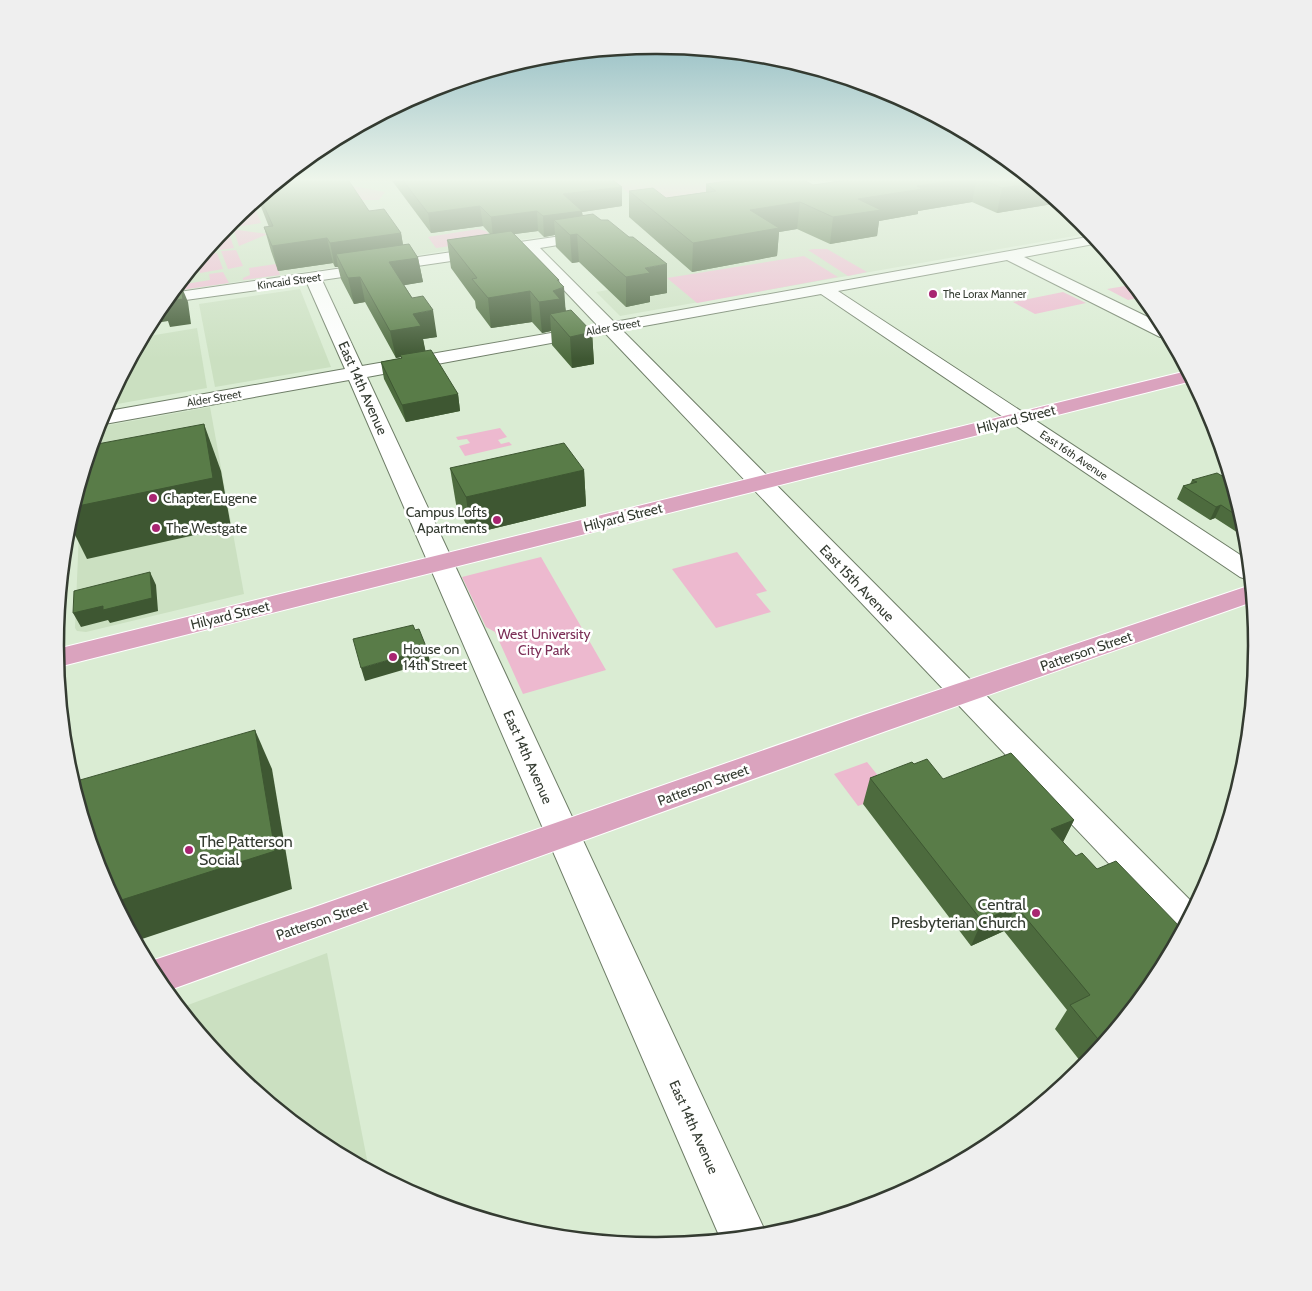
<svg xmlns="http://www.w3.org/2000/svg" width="1312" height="1291" viewBox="0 0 1312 1291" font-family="Cabin,sans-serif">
<rect width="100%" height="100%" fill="#daecd3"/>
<g fill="#cbe0c1">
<polygon points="283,178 1029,178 1081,221 1091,233 620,316 596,292 660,281 587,230 174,291 232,221"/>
<polygon points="300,289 331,367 215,387 199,304"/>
<polygon points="197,328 207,388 106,406 143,337"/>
<polygon points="210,407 244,594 86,632 77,631 75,628 81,484 98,427"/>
<polygon points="327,953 369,1170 322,1145 231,1070 180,1008"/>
</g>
<g fill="#edb9cf">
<polygon points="609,178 729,178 748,189 647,207"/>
<polygon points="348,185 385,192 379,200 358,200"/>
<polygon points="253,203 261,223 237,227 234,219"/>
<polygon points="478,229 486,231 494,240 436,248 428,237"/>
<polygon points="224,230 228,230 234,248 220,250 217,239"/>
<polygon points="238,230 268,234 239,246 234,231"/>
<polygon points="814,249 827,249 867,272 848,276 808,250"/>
<polygon points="236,250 243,266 228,269 221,251"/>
<polygon points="217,253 223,269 200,273 199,267 193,267 204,254"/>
<polygon points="804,256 838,277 697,303 667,278"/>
<polygon points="276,264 280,275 243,280 243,278 250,275 249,268"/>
<polygon points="223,272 229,283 174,291 179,285 210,280 209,274"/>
<polygon points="1125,286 1135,288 1143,297 1128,300 1107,289"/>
<polygon points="1063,292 1086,303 1035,314 1013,302"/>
<polygon points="500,428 507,437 498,440 501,444 509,442 512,445 465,456 459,446 470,443 467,439 458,440 456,437"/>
<polygon points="737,552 767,591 756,594 771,612 716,628 672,569"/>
<polygon points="541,557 606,670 523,694 495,632 486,627 462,577"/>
<polygon points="867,762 892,793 858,806 834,774"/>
</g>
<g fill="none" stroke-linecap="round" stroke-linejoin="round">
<defs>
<path id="minor" d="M589,232L594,233L596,236L594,239L540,248L614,322L1093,236L1099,243L1024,257L1162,324L1169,337H1160L1007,260L838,291L1248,560L1249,580L1240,577L821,294L622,330L1195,905L1179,934L1174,932L605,333L367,377L767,1235L721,1240L349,380L99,425L103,412L345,369L307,283L164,303L172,293ZM526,250L597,325L362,366L322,280Z"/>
<g id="major">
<polygon points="1187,371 1192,381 58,667 57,649"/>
<polygon points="1251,585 1252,602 886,731 167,991 148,962 312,908 864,715"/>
</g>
</defs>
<use href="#minor" stroke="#6e7d67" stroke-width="2"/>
<use href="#major" stroke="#fff" stroke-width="2"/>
<use href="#minor" fill="#fff" fill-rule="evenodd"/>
<use href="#major" fill="#daa3be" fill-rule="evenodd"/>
</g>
<g fill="#4d6b3e">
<polygon points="283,178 369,211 401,233 403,245 418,258 423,282 404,285 437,337 423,339 425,351 458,394 460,411 406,422 384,379 381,362 401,359 401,357 396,358 365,302 354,304 341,279 338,267 335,267 333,263 278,271 271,251 264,227 269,227 258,199"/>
<polygon points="390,178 610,178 622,187 622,206 582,212 583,216 667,293 650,296 650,302 626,307 579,262 572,263 556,247 555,235 544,237 538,231 514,234 559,280 566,311 592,332 594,364 572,368 552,345 551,331 542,333 532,322 491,328 476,308 475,301 451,268 447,240 490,234 483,226 431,233"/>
<polygon points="827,178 1029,178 1059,203 997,213 972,202 918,211 918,214 879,221 877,236 830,244 797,229 779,232 777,256 692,272 629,217 629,191 666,198 706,192 706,184 813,185 834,182"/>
<polygon points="1145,300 1155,312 1143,306"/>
<polygon points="450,468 584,470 586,506 471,534 456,504"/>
<polygon points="1192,480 1231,481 1245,529 1246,538 1215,518 1210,520 1177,499 1183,486 1190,484"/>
<polygon points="914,764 943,779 1074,820 1063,842 1155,979 1084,1066 1055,1029 1067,1010 1004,931 971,946 863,804 870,778"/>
</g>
<g fill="#3e5732">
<polygon points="971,178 977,178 972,202 918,211 918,214 879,221 877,236 830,244 833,217 858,199 917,186"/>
<polygon points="1034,183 1059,203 997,213 1002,188"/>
<polygon points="622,187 622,206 582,212 583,231 554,220 555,235 544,237 543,216 563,194"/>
<polygon points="800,202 797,229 779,232 777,256 692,272 693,243 750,210"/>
<polygon points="480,206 483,226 431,233 428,213"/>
<polygon points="537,211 538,231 493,237 491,217"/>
<polygon points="401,233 405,257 336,254 338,267 335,267 330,243"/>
<polygon points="577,234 579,262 572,263 570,235"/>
<polygon points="327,238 333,263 278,271 272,246"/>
<polygon points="418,258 423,282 394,287 389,262"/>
<polygon points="667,264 667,293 650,296 650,302 626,307 626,277 645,268"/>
<polygon points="360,277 365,302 354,304 348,278"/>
<polygon points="184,279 185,289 183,290 188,302 191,324 170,327 168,321 150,324 157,312"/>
<polygon points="557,280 559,280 560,289 564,287 566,317 555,321 550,314 551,331 542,333 539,302 553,291"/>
<polygon points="530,291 532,322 491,328 488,298"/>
<polygon points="433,310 437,337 423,339 426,353 400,355 401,357 396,358 390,331 413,314"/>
<polygon points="592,332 594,364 572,368 570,337"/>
<polygon points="458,394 460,411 406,422 402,405"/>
<polygon points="204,424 221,471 231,527 87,559 69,523 75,501"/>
<polygon points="584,470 586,506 471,534 466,497"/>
<polygon points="1221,505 1215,518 1210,520 1216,507"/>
<polygon points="150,572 156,585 158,611 110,623 108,620 81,627 73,613"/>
<polygon points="427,649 430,662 365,681 361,668"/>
<polygon points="255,730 272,769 292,889 136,941 115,902"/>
<polygon points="1074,820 1061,846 1051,829"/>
<polygon points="1016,906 1004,931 971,946 982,921"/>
</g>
<g fill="#597c48" stroke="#3e5732">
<polygon points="283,178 347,178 369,211 384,209 401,233 330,243 327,238 272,246 264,227 273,226 260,197"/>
<polygon points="401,178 610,178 622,187 563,194 582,211 543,216 537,211 491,217 480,206 428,213"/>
<polygon points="750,178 800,178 813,185 862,178 971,178 917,186 922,189 858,199 881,210 833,217 800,202 750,210 779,228 693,243 629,191 653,188 666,198 716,191 706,184"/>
<polygon points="980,178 1029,178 1034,183 1002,188"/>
<polygon points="593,214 601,220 608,220 629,237 633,237 667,264 645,268 650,273 626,277 577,234 570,235 554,220"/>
<polygon points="511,231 559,280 557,280 564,287 553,291 560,299 539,302 530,291 488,298 472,279 477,278 447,240"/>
<polygon points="409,244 418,258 389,262 412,298 423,296 433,310 413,314 421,326 390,331 360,277 348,278 336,254"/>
<polygon points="180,283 183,299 165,302"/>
<polygon points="571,310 592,332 570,337 550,314"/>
<polygon points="431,350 458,394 402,405 381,362 402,358 400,355"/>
<polygon points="204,424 213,478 73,507 92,445"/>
<polygon points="564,443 584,470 466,497 450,468"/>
<polygon points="1217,473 1231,481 1242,519 1221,505 1216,507 1183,486 1197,482 1192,480"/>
<polygon points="150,572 152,598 103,610 103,606 73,613 74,591"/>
<polygon points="413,625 415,630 419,629 427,649 361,668 353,639"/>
<polygon points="255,730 275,851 115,902 101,875 73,782"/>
<polygon points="1011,753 1074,820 1051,829 1076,856 1082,853 1097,869 1116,861 1182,929 1155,979 1102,1044 1070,1005 1090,995 1016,906 982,921 870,778 912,762 914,764 927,759 943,779"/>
</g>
<linearGradient id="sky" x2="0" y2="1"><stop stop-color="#82b2bc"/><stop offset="0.5" stop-color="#eef6eb"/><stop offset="1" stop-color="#eef6eb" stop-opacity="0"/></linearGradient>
<rect width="1312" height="359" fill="url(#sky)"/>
<g fill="#a82571" stroke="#fff" stroke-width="2">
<circle cx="933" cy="294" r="5"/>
<circle cx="153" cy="498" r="5"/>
<circle cx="497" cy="520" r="5"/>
<circle cx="156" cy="528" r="5"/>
<circle cx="393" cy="657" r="5"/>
<circle cx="189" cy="850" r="5"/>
<circle cx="1036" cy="913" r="5"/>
</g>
<g text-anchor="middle" stroke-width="5" stroke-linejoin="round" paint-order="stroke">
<g font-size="11" fill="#343b31" stroke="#fff">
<text transform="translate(289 281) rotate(-8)" y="4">Kincaid Street</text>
<text transform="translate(613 327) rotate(-10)" y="4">Alder Street</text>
<text transform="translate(214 398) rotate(-10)" y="4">Alder Street</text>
<text transform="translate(1074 455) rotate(34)" y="4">East 16th Avenue</text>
</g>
<g font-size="11" fill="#343b31" stroke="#fff" text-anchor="start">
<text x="943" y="298">The Lorax Manner</text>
</g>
<g font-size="14" fill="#343b31" stroke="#fff">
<text transform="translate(363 388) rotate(66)" y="5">East 14th Avenue</text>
<text transform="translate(1016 419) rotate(-14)" y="5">Hilyard Street</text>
<text transform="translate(623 517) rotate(-14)" y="5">Hilyard Street</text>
<text transform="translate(857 583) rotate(46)" y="5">East 15th Avenue</text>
<text transform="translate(230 615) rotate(-14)" y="5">Hilyard Street</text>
<text transform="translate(1086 651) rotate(-19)" y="5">Patterson Street</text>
<text transform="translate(528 757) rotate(66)" y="5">East 14th Avenue</text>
<text transform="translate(703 785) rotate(-20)" y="5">Patterson Street</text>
<text transform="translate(322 920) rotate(-19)" y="5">Patterson Street</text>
<text transform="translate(694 1127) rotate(66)" y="5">East 14th Avenue</text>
</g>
<g font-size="14" fill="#343b31" stroke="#fff" text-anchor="start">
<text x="163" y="503">Chapter Eugene</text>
<text x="487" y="517" text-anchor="end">Campus Lofts<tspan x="487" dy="16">Apartments</tspan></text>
<text x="166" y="533">The Westgate</text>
<text x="403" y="654">House on<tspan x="403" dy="16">14th Street</tspan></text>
</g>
<g font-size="14" fill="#7c2f57" stroke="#fff">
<text x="544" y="639">West University<tspan x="544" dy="16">City Park</tspan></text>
</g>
<g font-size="16" fill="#343b31" stroke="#fff" text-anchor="start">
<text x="199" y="847">The Patterson<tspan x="199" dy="18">Social</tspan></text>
<text x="1026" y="910" text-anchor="end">Central<tspan x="1026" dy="18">Presbyterian Church</tspan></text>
</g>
</g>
<path d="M0 0H1312V1291H0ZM655 54H657A591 591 0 0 1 1248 645V646A591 591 0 0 1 657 1237H655A591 591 0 0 1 64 646V645A591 591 0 0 1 655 54Z" fill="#efefef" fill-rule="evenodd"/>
<path fill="none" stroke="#343b31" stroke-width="2.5" d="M655 54H657A591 591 0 0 1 1248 645V646A591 591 0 0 1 657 1237H655A591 591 0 0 1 64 646V645A591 591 0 0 1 655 54Z"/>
</svg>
